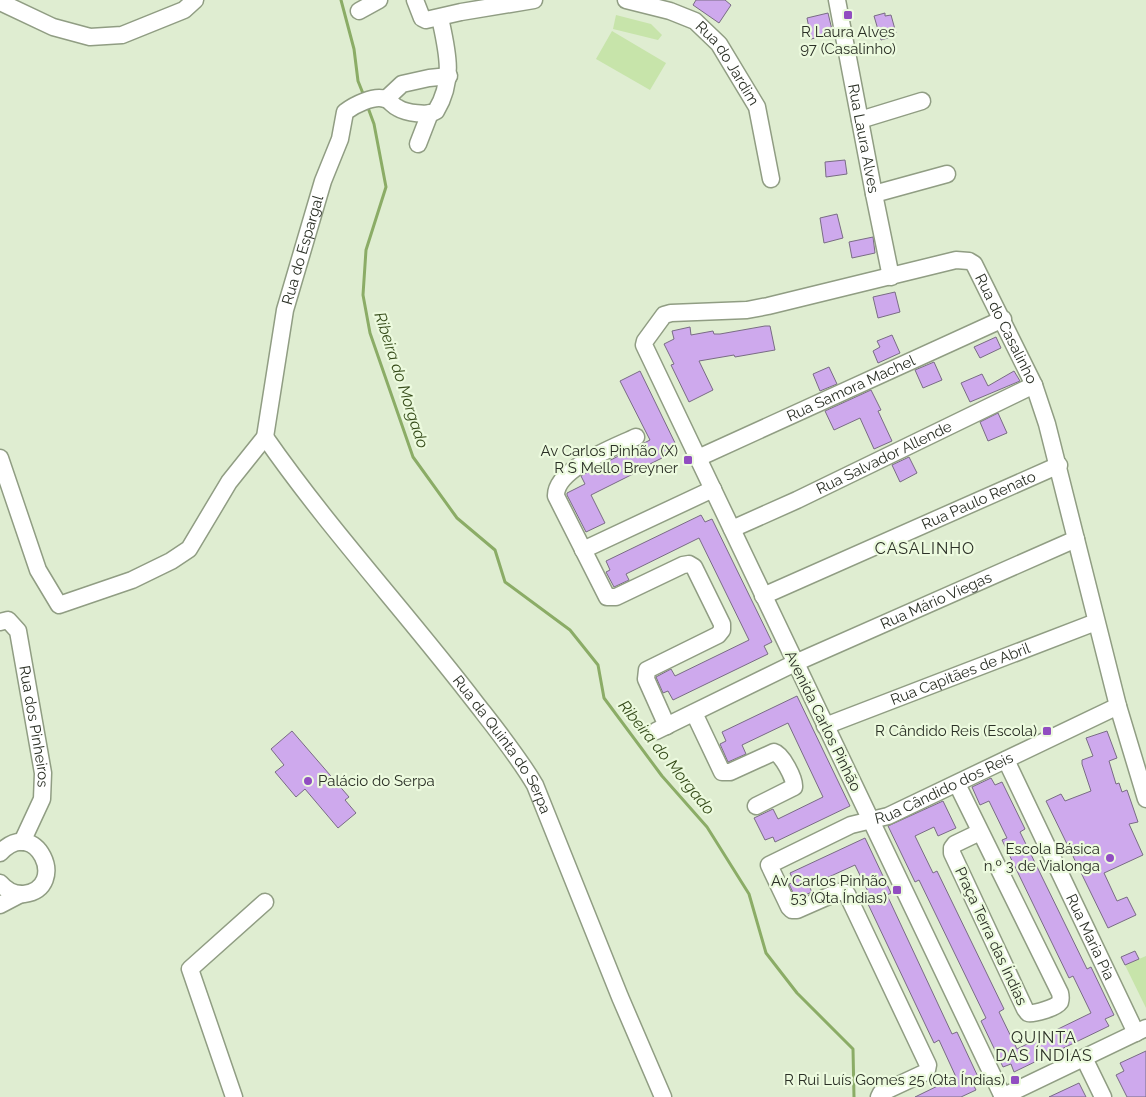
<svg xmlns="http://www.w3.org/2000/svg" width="1146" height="1097" viewBox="0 0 1146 1097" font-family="Raleway,sans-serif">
<rect width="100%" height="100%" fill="#dfedd1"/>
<g fill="#c7e4aa">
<polygon points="616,15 651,24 662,35 658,40 613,29"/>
<polygon points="612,31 666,63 650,90 596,59"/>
<polygon points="1146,956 1146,1008 1125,965"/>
</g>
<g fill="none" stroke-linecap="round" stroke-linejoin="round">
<g stroke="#8bac66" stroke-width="3">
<polyline points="341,0 354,49 358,81 364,96"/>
<polyline points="367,105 374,124 386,187 366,250 363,295 370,333 413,457 457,518 495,550 505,582 570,630 598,665 604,698 662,776 707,827 749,894 766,953 797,993 853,1049 854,1097"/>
</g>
</g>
<g fill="#cea9ed" stroke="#796c84">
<polygon points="696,0 725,0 731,5 719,23 693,5"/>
<polygon points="828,13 833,34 811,39 807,18"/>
<polygon points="885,13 885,16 891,15 896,33 890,34 891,37 881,40 874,16"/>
<polygon points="845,160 847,174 826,177 825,162"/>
<polygon points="837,214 843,238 824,243 820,218"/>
<polygon points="873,237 875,253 852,258 849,242"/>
<polygon points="895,292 900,312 878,318 873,297"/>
<polygon points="765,326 770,326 775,350 735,357 734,355 699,361 713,390 689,402 671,365 674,364 664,344 674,339 672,331 690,327 691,335 713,331 714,334 720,334"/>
<polygon points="892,335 900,353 878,363 873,351 880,347 877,341"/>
<polygon points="996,337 1001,348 980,358 974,347"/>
<polygon points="934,362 942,380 923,388 915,370"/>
<polygon points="829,367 837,384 820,391 813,374"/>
<polygon points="640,371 677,447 661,455 662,458 642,468 643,469 591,495 605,523 586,532 567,495 567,493 585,484 581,476 593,469 650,440 620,381"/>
<polygon points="1014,371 1020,381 970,402 961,383 982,374 988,386"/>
<polygon points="871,390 881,410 878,411 892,441 874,449 860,418 834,430 825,411"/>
<polygon points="998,413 1007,433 988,441 980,422"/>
<polygon points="909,457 917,473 900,482 892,465"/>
<polygon points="701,515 705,522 712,519 772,642 764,646 768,654 673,700 668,691 663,693 656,677 671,669 675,676 749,640 699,538 626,574 629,580 614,587 606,572 610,570 606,561"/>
<polygon points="797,696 850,806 775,842 773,837 765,840 754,818 773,809 778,819 823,797 788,723 742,745 746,754 728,762 720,744 726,741 722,732"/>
<polygon points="292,731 349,797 345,800 356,813 338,828 305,789 296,797 275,772 284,765 271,749"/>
<polygon points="1107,731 1117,758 1109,761 1116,784 1119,783 1122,792 1127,790 1138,822 1129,824 1143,855 1104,873 1117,901 1127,897 1136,915 1108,928 1046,801 1061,794 1065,801 1091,791 1082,764 1082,760 1093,756 1086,738"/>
<polygon points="991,778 995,785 1002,782 1025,829 1020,832 1087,969 1091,967 1114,1015 1105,1019 1109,1026 1014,1072 1011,1064 1003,1067 981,1021 986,1018 919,880 915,882 888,826 943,801 956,828 938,836 934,827 915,836 933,873 937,871 1004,1009 999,1012 1017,1049 1091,1013 1073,976 1069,978 1002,840 1007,838 989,801 980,805 972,787"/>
<polygon points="865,838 891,893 887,895 952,1034 957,1032 979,1079 972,1082 976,1090 961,1097 915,1097 956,1077 939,1040 934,1043 868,904 873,902 855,865 809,886 812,892 796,899 789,884 794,882 790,873"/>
<polygon points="1135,951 1139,959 1125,965 1121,957"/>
<polygon points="1146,1051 1146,1097 1127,1097 1116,1075 1124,1071 1120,1063"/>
<polygon points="1079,1083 1086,1097 1049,1097"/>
</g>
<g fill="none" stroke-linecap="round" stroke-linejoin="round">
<defs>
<g id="minor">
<polyline points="415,0 422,18 426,20 461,12 534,0"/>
<path id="s1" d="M626,0L670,11L695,21L719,44L757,107L771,179"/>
<path id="s2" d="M837,0L874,194L891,277"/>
<polyline points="0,2 53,27 90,37 122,35 184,10 195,0"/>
<polyline points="359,11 379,0"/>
<polyline points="386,99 402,84 429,78 449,76"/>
<polyline points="860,120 922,101"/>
<polyline points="418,144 430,113"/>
<polyline points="874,194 947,174"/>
<path id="s3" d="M265,437C329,529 406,612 475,702C496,729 518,756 535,785L620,997L663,1097"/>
<path d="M636,437C615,447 555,469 556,496L607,597H616L683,565L689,564L694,567L722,624V630L718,635L647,670L646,679L667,726"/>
<path id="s4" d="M0,458L38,570L59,605L132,580L171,561L189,549L229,482L265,437L285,310L323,181L340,139L345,112C354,105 374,95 385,99C390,100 393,106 398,108C406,113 428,116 436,111C455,80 447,50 440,18"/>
<path id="s5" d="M698,458L1003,319"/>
<path id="s6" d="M732,529L797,500L1034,385"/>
<polyline points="583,550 713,489"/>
<path id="s7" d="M763,596L1059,465"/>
<path id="s8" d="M0,622L8,620L18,631L43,773L42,799L22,842"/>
<path d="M694,713L722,772H730L774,752C782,754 795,779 794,787L756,806"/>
<path id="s9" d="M825,726L1096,622"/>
<path id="s10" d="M656,731L795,663L1076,539"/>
<path id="s11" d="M1006,760L1136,1033"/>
<path d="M957,784L1060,993C1061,997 1061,999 1060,1002C1056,1008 1034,1014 1028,1013L1025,1009L952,853V848L955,844L980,832"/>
<path d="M0,853C36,814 70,888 24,894C14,895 6,890 0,883"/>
<polyline points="0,905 21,894"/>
<polyline points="1084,1058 1103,1097"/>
<polyline points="234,1097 190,969 265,902"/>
<path id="s12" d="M879,1097L881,1093L924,1073L927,1070L928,1065L847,894L843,892H838L797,910H792L789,907L769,865L851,825L888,816L1118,706"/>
<polyline points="1002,1097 1146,1028"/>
<path id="s13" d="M1003,1097L644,345L645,341L664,315L671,313L747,310L768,306L956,260L969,261L974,264L1034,385L1047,424L1118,706L1146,799"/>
</g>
</defs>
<use href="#minor" stroke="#909d83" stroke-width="19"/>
<use href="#minor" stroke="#fff" stroke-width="16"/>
</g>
<g fill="#914dc1" stroke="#ecfade" stroke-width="2">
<rect x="843" y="10" width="10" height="10" rx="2.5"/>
<rect x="683" y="455" width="10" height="10" rx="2.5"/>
<rect x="1042" y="726" width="10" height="10" rx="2.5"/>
<circle cx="308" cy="781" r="5"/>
<circle cx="1110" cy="858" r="5"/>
<rect x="892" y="885" width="10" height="10" rx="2.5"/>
<rect x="1010" y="1075" width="10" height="10" rx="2.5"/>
</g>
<g text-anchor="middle" stroke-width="4.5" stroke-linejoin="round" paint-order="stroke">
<g font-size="15" fill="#2b3026" stroke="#ecfade" text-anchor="end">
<text x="848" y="37" text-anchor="middle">R Laura Alves<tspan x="848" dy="17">97 (Casalinho)</tspan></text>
<text x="678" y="456">Av Carlos Pinhão (X)<tspan x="678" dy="17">R S Mello Breyner</tspan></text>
<text x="1037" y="736">R Cândido Reis (Escola)</text>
<text x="318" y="786" text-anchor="start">Palácio do Serpa</text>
<text x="1100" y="854">Escola Básica<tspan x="1100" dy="17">n.º 3 de Vialonga</tspan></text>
<text x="887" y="886">Av Carlos Pinhão<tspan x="887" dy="17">53 (Qta Índias)</tspan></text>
<text x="1005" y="1085">R Rui Luís Gomes 25 (Qta Índias)</text>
</g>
<g font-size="15" fill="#2b3026" stroke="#ecfade">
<text dy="5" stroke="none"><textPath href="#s1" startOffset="126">Rua do Jardim</textPath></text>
<text dy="5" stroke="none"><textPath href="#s2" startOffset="141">Rua Laura Alves</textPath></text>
<text dy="5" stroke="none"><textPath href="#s4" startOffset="628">Rua do Espargal</textPath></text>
<text dy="5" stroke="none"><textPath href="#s13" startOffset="1259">Rua do Casalinho</textPath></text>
<text dy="5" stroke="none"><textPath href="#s5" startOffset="168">Rua Samora Machel</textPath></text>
<text dy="5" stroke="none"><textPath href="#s6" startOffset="168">Rua Salvador Allende</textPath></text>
<text dy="5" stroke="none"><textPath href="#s7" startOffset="236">Rua Paulo Renato</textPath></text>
<text dy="5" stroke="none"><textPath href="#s10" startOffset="309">Rua Mário Viegas</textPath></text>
<text dy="5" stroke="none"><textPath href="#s9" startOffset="145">Rua Capitães de Abril</textPath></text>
<text transform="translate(823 721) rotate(64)" y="5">Avenida Carlos Pinhão</text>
<text dy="5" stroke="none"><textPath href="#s8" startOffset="120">Rua dos Pinheiros</textPath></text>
<text dy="5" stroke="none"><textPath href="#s3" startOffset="389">Rua da Quinta do Serpa</textPath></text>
<text dy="5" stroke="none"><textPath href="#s12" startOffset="552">Rua Cândido dos Reis</textPath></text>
<text transform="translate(991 936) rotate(65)" y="5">Praça Terra das Índias</text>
<text dy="5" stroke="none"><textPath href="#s11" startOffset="196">Rua Maria Pia</textPath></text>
</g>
<g font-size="16" font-style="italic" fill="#354b19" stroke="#ecfade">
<text transform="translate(402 380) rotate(72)" y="6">Ribeira do Morgado</text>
<text transform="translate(667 757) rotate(51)" y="6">Ribeira do Morgado</text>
</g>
<g font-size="16" letter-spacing="1" fill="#2b3026" stroke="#ecfade">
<text x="925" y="554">CASALINHO</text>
<text x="1044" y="1043">QUINTA<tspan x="1044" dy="18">DAS ÍNDIAS</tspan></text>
</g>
</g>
</svg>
